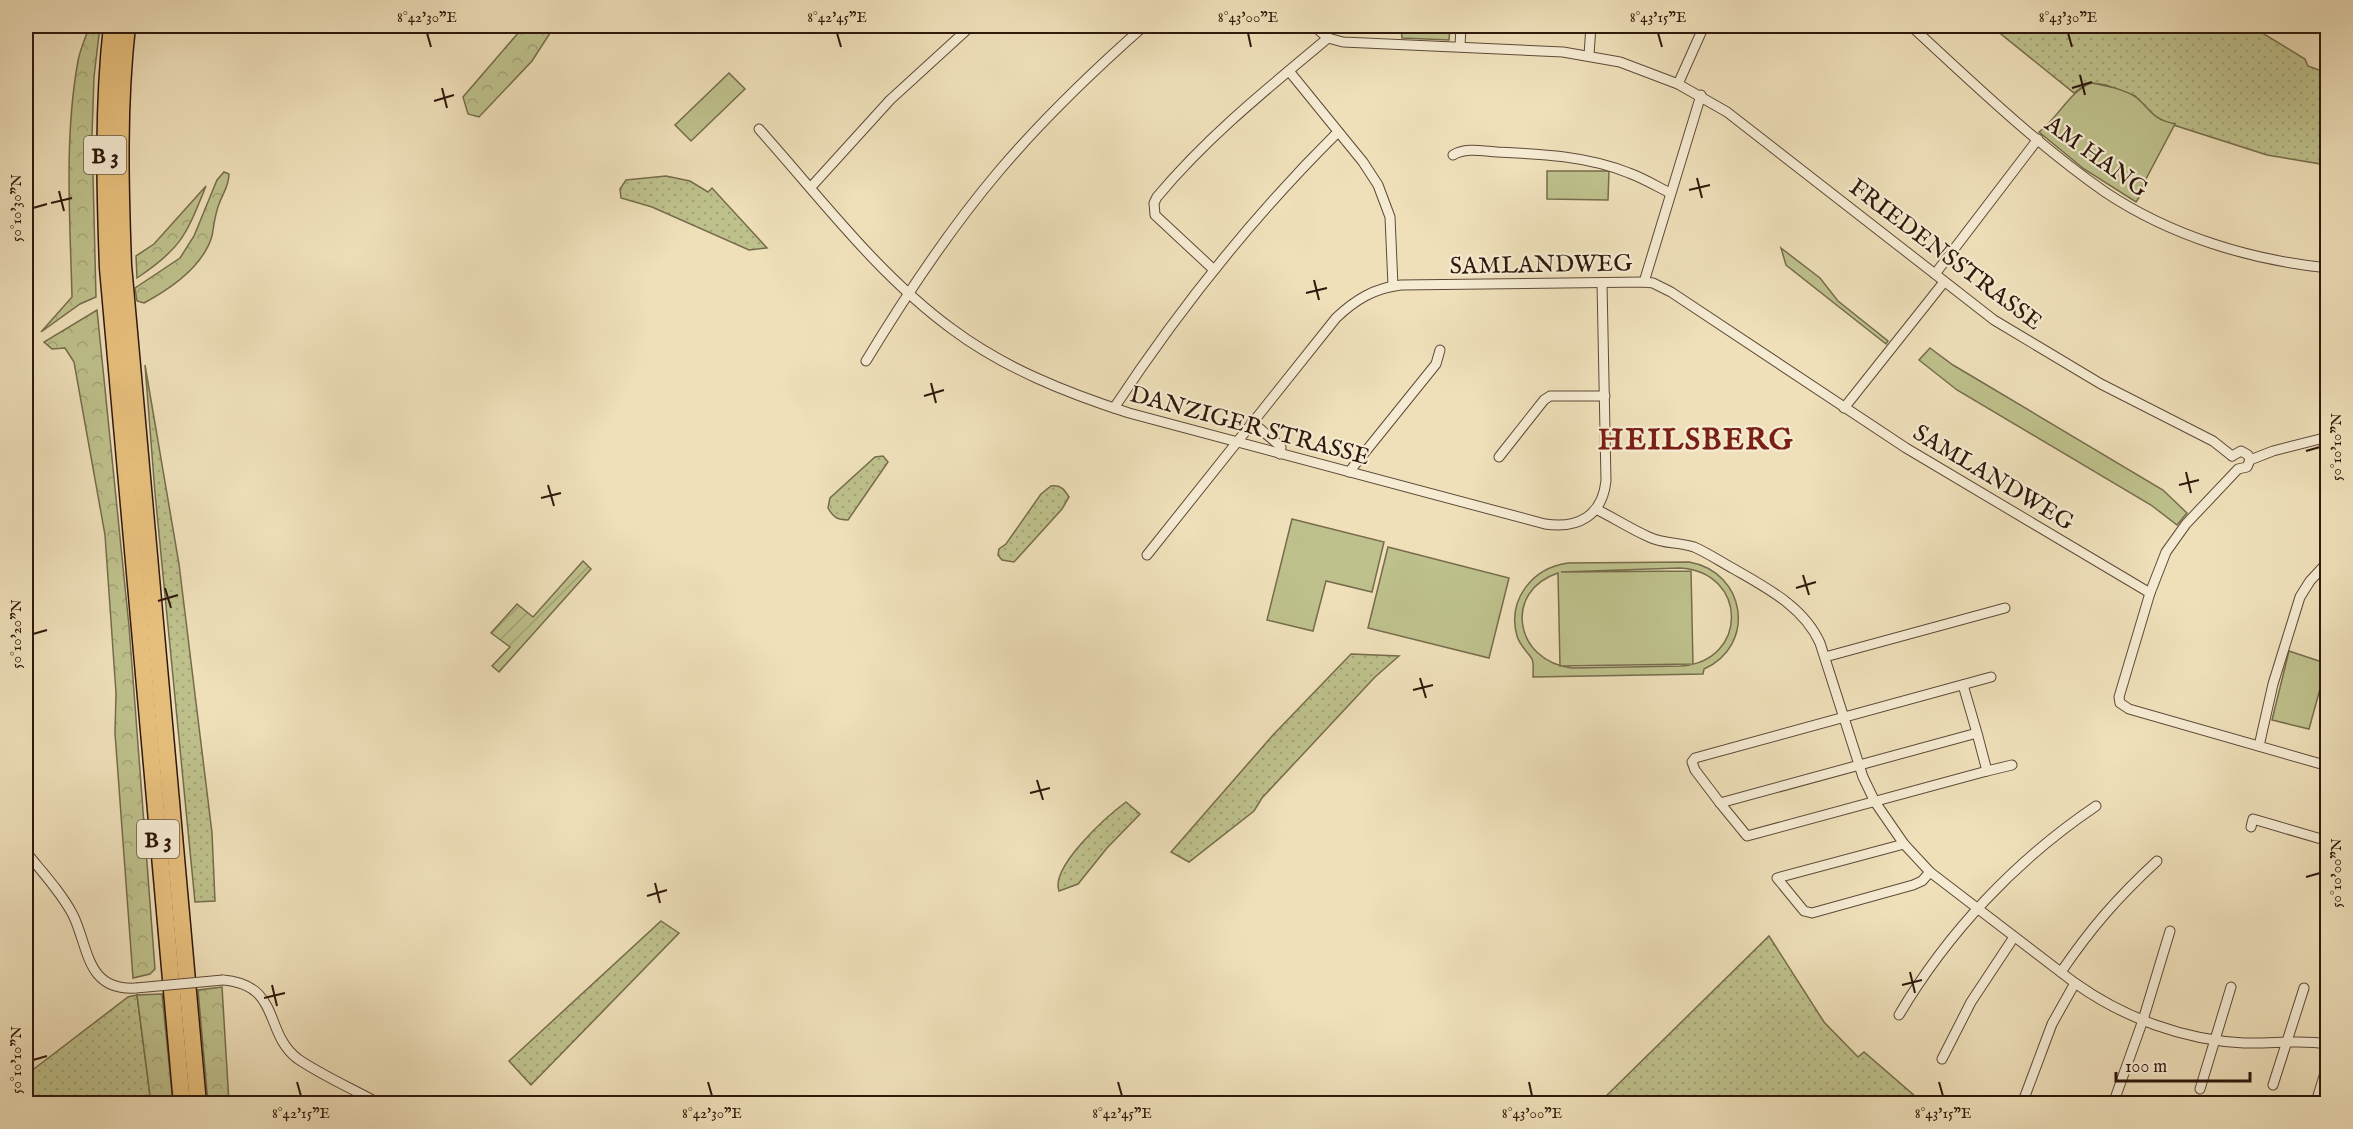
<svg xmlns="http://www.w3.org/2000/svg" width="2353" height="1129" viewBox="0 0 2353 1129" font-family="'IM FELL English',serif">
<defs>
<pattern id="grass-dots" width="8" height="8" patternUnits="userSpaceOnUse" patternTransform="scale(1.5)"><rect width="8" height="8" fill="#bec18c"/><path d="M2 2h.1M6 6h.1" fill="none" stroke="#a4a578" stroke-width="1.8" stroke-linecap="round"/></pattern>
<pattern id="forest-crowns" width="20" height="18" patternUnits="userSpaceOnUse" patternTransform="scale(1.5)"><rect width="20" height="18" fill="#bec18c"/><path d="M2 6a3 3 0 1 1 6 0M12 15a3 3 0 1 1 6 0" fill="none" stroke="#a4a578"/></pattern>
<pattern id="garden-furrows" width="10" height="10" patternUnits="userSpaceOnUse" patternTransform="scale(1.5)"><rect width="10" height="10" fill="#bec18c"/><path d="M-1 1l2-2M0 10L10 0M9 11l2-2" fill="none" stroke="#a4a578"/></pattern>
</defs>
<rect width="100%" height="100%" fill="#efe0ba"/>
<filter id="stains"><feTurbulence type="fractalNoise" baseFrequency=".00333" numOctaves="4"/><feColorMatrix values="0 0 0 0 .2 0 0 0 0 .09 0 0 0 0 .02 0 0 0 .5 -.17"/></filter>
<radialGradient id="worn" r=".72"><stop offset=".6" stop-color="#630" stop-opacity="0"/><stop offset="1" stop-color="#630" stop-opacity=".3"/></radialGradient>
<g fill="url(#grass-dots)" stroke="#766c4c" stroke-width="1.5">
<polygon points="1991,26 2251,26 2305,59 2308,66 2327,73 2327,165 2267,155 2158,120 2135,96 2106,85 2092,83 2085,85 2074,93"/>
<polygon points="666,176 690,181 708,192 712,188 767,248 749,250 652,207 621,198 620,189 626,180"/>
<polygon points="145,365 179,564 212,833 215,901 195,902 155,493"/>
<path d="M883,456L888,462L848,520C837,520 833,517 828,508L830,498L875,457Z"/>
<path d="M1051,486C1061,485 1064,489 1069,497L1062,509L1014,562L1002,560L998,555L999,549L1006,544L1041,494Z"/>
<polygon points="1351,654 1399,656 1375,677 1262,798 1254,811 1189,862 1171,852 1273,735"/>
<path d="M1126,802L1140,814L1107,848L1078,884L1059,891C1050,867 1107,816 1126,802Z"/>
<polygon points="661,921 679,933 531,1085 509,1061"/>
<polygon points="1769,936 1824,1022 1858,1057 1864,1052 1923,1103 1599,1103"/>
<polygon points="137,995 151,1103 26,1103 26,1075 128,997"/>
</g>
<g fill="url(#forest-crowns)" stroke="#766c4c" stroke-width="1.5">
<path d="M89,26H100L94,77L92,135L96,297L80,304L41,332L72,297C70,219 64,138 78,61C80,49 86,38 89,26Z"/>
<polygon points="532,26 554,27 532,61 479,117 468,114 463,97 519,32"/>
<path d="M224,172L229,174C229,186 223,193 219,204C215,214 214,225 212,236C203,267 170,289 144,303L137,301L135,288L180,258L194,236L217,180Z"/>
<path d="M206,186C186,235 182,248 137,278L136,256L154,244Z"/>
<polygon points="97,310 129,626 155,969 150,974 133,978 115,733 116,693 105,535 74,362 65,348 52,349 44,342"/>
<polygon points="222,987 229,1103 208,1103 198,990"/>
<polygon points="162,994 173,1103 151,1103 137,995"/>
</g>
<g fill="#bec18c" stroke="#766c4c" stroke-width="1.5" fill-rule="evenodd">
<polygon points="1401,26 1450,26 1449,40 1402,38"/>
<polygon points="729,73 745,89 691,141 675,125"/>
<path d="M2092,83C2106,86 2125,89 2137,98C2153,112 2152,119 2175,124L2138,194L2140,196L2136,202L2084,169L2039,132C2058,118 2071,89 2092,83Z"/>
<polygon points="1547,171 1609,171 1608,200 1547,199"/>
<polygon points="1781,248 1820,278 1838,301 1888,341 1886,344 1786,265"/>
<polygon points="1930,348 1953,365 2163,490 2187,513 2177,525 2151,505 1957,390 1919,360"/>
<polygon points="1292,519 1384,542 1372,592 1326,581 1313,631 1267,620"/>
<polygon points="1388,547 1509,578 1489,658 1368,628"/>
<path d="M1689,562C1746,572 1757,645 1704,669L1703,674L1533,677C1533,672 1534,664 1532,659C1527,651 1520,646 1517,636C1507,600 1532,568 1568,563ZM1680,568C1748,572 1749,661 1681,666L1572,668C1514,661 1503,591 1558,573L1560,666L1693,664L1691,571L1561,572Z"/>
<polygon points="2289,651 2325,663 2321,677 2323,678 2309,729 2272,720"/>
</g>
<polygon fill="url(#garden-furrows)" stroke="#766c4c" stroke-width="1.5" points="583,561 591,569 499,672 492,666 510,647 491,633 517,604 533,617"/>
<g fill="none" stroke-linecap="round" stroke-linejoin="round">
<defs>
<g id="minor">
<polyline points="1314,26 1328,38 1343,42 1563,52 1620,62 1678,84 1727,112 1994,320 2101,384 2213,441 2232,456"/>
<path d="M1911,26C1973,83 2036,144 2105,192C2171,236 2250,260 2328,268"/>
<polyline points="1460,46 1461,26"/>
<polyline points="1589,55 1591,26"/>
<polyline points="1289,71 1363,162 1378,185 1390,217 1393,286"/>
<polyline points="1678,84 1704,26"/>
<path d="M759,129C820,197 877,274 952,329C1004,368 1067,393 1129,413L1545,524C1578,529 1602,516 1606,481L1602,283"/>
<path d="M1453,155C1465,147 1483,151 1497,152C1542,154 1587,156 1629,173C1643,178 1656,186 1670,193"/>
<polyline points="811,187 890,100 971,26"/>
<path d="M1213,269L1155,215L1154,203L1157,197C1207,137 1268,88 1328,38"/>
<polyline points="1935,274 2038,139"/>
<polyline points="1644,282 1701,95"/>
<path d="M866,361C906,295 949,230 999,171C1043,119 1093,71 1144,26"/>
<path d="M1114,408C1180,308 1253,216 1338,132"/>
<polyline points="1844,408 1944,282"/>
<polyline points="1252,422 1278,444 1281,447 1280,454"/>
<polyline points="2328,437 2273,451 2250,460 2247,467 2238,469 2186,524 2166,552 2150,593 2119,697 2120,703 2129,709 2328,766"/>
<polyline points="2232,456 2241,451 2248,455 2250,460"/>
<polyline points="1499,457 1544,400 1550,396 1605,396"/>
<polyline points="1349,472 1436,364 1440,350"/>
<path d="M1596,509C1614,518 1631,529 1649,537C1663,544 1679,542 1694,547C1708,553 1721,562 1734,569C1767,588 1804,607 1820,643L1863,777L1875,802L1904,844L1930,872L2075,983C2124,1018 2184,1040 2244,1043C2272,1044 2300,1039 2328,1044"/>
<path d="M1147,555L1336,318C1355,300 1374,288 1401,285L1644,282L1653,283L1671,292L1906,448L2150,593"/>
<polyline points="1825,657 2005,608"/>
<polyline points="1963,685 1977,733 1720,803 1747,836 1987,771 1977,733"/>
<polyline points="2259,746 2273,684 2300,597 2310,581 2323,567"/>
<polyline points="1987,771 2012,765"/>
<polyline points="1720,803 1695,770 1692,762 1695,758 1991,677"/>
<polyline points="2251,827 2253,819 2328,841"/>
<polyline points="1904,844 1777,878 1804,911 1812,913 1913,885 1922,881 1930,872"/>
<path d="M26,852C42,872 61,892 73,915C89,948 86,991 136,988"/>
<path d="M2061,972C2091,928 2117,898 2157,861"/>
<path d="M223,980C282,985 263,1033 298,1059C323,1076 353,1089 380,1104"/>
<path d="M1899,1015C1948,932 2016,860 2096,806"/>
<polyline points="1942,1059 1971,1002 2014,937"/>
<polyline points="2273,1085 2304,988"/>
<polyline points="2200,1089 2231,987"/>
<polyline points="2022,1104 2052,1024 2075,983"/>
<polyline points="2113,1104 2143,1020 2170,931"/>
</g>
<polyline id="tertiary" points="2317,1104 2328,1068"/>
<g id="trunk">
<path d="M112,26C103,106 105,187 108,268L182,1104"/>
<path d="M127,26C118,105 120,185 123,265L198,1104"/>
</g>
</defs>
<use href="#minor" stroke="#5f4a38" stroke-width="11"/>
<use href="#tertiary" stroke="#5f4a38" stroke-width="14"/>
<use href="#trunk" stroke="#2f180c" stroke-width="19"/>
<use href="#minor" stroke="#f5ebd2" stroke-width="9"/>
<use href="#tertiary" stroke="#f5ebd2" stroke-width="12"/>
<use href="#trunk" stroke="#e8c07d" stroke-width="16"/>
<defs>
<polyline id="minor-bridge" points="136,988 223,980"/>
</defs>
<use href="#minor-bridge" stroke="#5f4a38" stroke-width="11" stroke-linecap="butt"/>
<use href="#minor-bridge" stroke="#f5ebd2" stroke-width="9"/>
</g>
<path fill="none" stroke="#2f180c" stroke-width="2" d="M427,33L431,47M837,33L841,47M1248,33L1251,47M1658,33L1662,47M2068,33L2072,47M2080,75L2085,95M442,88L447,108M2072,88L2092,82M434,101L454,95M1697,178L1702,198M1689,190L1710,185M59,191L64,211M51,203L72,198M33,208L47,204M1314,280L1319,300M1306,293L1327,288M931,383L936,403M924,396L944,390M2306,451L2320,447M2186,472L2191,493M548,485L554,506M2179,485L2199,480M541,498L561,493M1803,575L1809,595M165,588L171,608M1796,588L1816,582M158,601L178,595M33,634L47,630M1420,678L1426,698M1413,690L1433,685M1037,780L1043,800M1030,793L1050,788M2306,877L2320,873M655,883L660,903M647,896L667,890M1910,972L1915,993M272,985L277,1006M1902,985L1922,980M264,998L285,993M33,1060L47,1056M297,1082L301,1096M708,1082L712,1096M1118,1082L1122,1096M1529,1082L1532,1096M1939,1082L1943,1096"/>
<g text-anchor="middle" stroke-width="4.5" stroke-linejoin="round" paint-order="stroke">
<g fill="#f5ebd2" stroke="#6a5747" stroke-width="1.5">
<rect x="84" y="136" width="42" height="38" rx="4.5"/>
<rect x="137" y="820" width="42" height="38" rx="4.5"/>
</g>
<g font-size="22" font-weight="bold" fill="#2f180c">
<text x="105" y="163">B 3</text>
<text x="158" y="847">B 3</text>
</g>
<g font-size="24" fill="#2f180c" stroke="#f5ebd2">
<text transform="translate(2097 156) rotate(36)" y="8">AM HANG</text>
<text transform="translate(1946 254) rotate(37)" y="8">FRIEDENSSTRASSE</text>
<text transform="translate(1541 264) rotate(-1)" y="8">SAMLANDWEG</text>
<text transform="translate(1250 425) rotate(15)" y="8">DANZIGER STRASSE</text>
<text transform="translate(1994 477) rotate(31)" y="8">SAMLANDWEG</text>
</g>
<g font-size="30" font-weight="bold" letter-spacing="1.5" fill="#7a1f14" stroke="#f5ebd2">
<text x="1696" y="449">HEILSBERG</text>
</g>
</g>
<rect width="2353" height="1129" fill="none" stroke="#efe0ba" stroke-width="66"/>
<path d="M2116 1072v9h134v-9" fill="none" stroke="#2f180c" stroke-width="3"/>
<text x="2125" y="1072" font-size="18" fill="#2f180c" stroke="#f5ebd2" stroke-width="4.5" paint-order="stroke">100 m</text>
<rect x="33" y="33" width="2287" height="1063" fill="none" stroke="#2f180c" stroke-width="2"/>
<g font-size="15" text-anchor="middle" fill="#2f180c">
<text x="427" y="22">8°42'30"E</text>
<text x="837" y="22">8°42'45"E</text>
<text x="1248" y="22">8°43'00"E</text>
<text x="1658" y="22">8°43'15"E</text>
<text x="2068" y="22">8°43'30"E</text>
<text transform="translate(16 208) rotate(-90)" y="5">50°10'30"N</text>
<text transform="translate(2336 447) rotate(-90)" y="5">50°10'10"N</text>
<text transform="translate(16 634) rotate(-90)" y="5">50°10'20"N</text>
<text transform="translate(2336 873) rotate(-90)" y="5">50°10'00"N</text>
<text transform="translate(16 1060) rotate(-90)" y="5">50°10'10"N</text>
<text x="301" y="1118">8°42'15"E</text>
<text x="712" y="1118">8°42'30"E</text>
<text x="1122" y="1118">8°42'45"E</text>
<text x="1532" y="1118">8°43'00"E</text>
<text x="1943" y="1118">8°43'15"E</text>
</g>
<rect width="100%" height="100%" filter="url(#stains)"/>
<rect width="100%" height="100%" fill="url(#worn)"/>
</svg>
